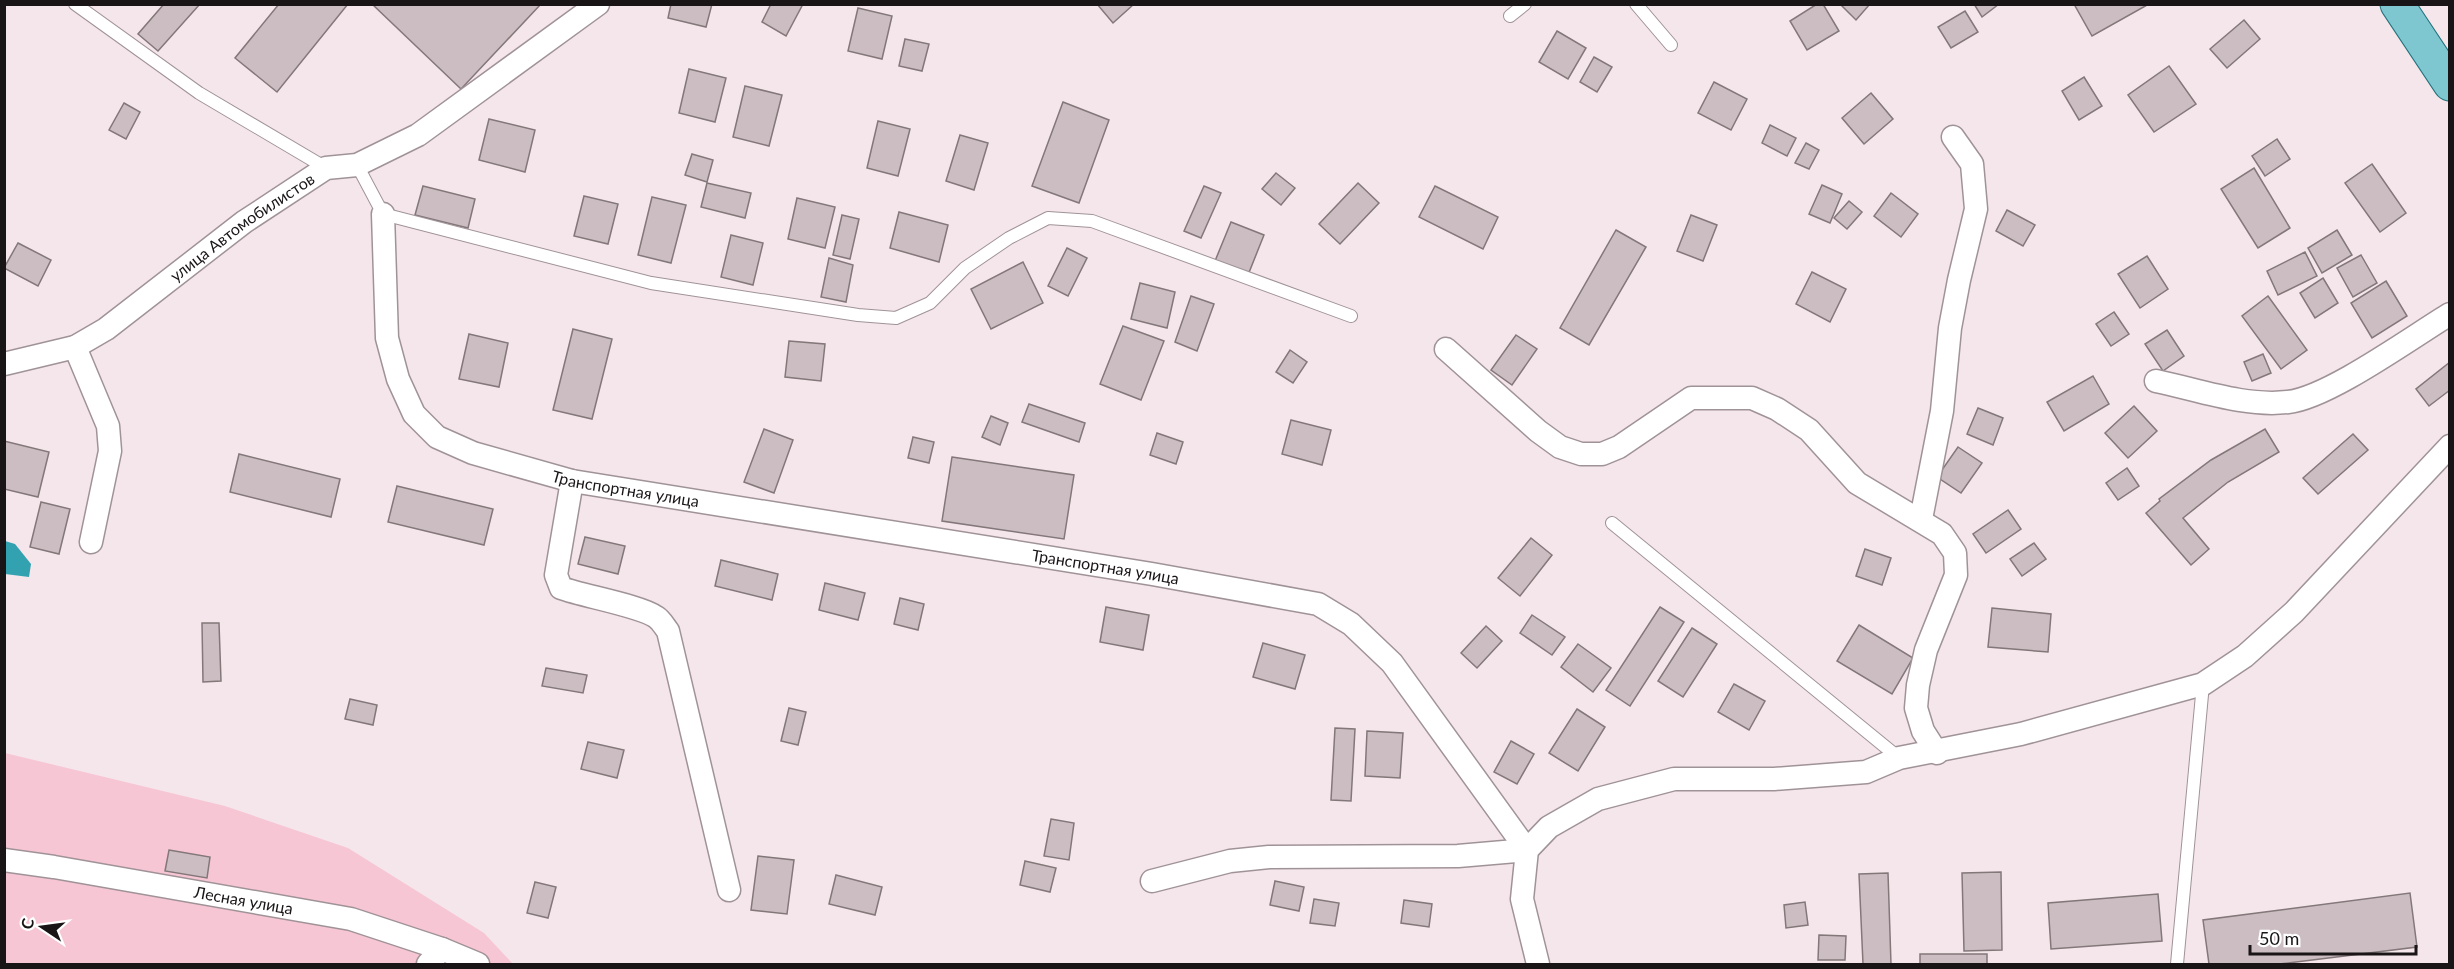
<svg xmlns="http://www.w3.org/2000/svg" width="2454" height="969" viewBox="0 0 2454 969" font-family="Lato,sans-serif">
<rect width="100%" height="100%" fill="#f5e6eb"/>
<polygon fill="#f7c6d5" points="5,753 225,806 348,848 484,933 513,964 5,964"/>
<polygon fill="#32a2b1" points="5,541 15,544 31,564 29,577 5,574"/>
<g fill="#cbbdc1" stroke="#83777a" stroke-width="1.5">
<polygon points="164,4 200,4 158,51 138,34"/>
<polygon points="279,4 348,4 277,92 235,58"/>
<polygon points="372,4 541,4 461,89"/>
<polygon points="671,4 712,4 706,27 668,18"/>
<polygon points="771,4 803,4 786,36 762,22"/>
<polygon points="1097,4 1134,4 1113,23"/>
<polygon points="1817,4 1823,4 1839,31 1807,50 1790,21"/>
<polygon points="1840,4 1870,4 1856,20"/>
<polygon points="1974,4 1999,4 1982,17"/>
<polygon points="2074,4 2149,4 2092,36"/>
<polygon points="858,8 892,16 882,59 848,51"/>
<polygon points="1965,11 1978,32 1951,48 1938,27"/>
<polygon points="2244,20 2260,39 2227,68 2210,49"/>
<polygon points="1557,31 1586,48 1568,79 1539,62"/>
<polygon points="905,39 929,44 922,71 899,66"/>
<polygon points="1594,57 1612,67 1597,92 1580,82"/>
<polygon points="2169,66 2196,104 2154,132 2128,95"/>
<polygon points="689,69 726,78 715,122 679,113"/>
<polygon points="2084,77 2102,106 2079,120 2062,91"/>
<polygon points="1714,82 1747,99 1731,130 1698,113"/>
<polygon points="745,86 782,95 769,146 733,137"/>
<polygon points="1871,93 1893,119 1864,144 1842,118"/>
<polygon points="1063,102 1109,120 1079,203 1032,186"/>
<polygon points="124,103 140,112 126,139 109,130"/>
<polygon points="489,119 535,130 525,172 479,160"/>
<polygon points="878,121 910,129 898,176 867,168"/>
<polygon points="1770,125 1796,138 1787,156 1762,143"/>
<polygon points="960,135 988,143 974,190 946,181"/>
<polygon points="2277,139 2290,159 2265,176 2252,156"/>
<polygon points="1806,143 1819,150 1809,169 1795,163"/>
<polygon points="692,154 713,160 707,182 685,175"/>
<polygon points="2372,164 2406,213 2380,232 2345,183"/>
<polygon points="2254,168 2290,228 2258,248 2221,189"/>
<polygon points="1276,173 1295,188 1281,205 1262,189"/>
<polygon points="707,183 751,193 745,218 701,207"/>
<polygon points="1358,183 1379,203 1340,244 1319,224"/>
<polygon points="1822,185 1842,194 1830,223 1809,214"/>
<polygon points="423,186 475,199 468,228 415,215"/>
<polygon points="1204,186 1221,193 1201,238 1184,231"/>
<polygon points="1435,186 1498,217 1483,249 1419,217"/>
<polygon points="1891,193 1918,214 1901,237 1874,216"/>
<polygon points="584,196 618,204 608,244 574,236"/>
<polygon points="652,197 686,205 671,263 638,255"/>
<polygon points="797,198 835,207 825,248 788,239"/>
<polygon points="1849,201 1862,212 1847,229 1834,218"/>
<polygon points="2007,210 2035,225 2023,246 1996,231"/>
<polygon points="899,212 948,225 939,262 890,248"/>
<polygon points="842,215 859,219 850,259 833,255"/>
<polygon points="1691,215 1717,225 1703,261 1677,251"/>
<polygon points="1231,222 1264,235 1248,275 1215,261"/>
<polygon points="1616,230 1646,247 1589,345 1560,328"/>
<polygon points="2337,230 2352,255 2322,273 2308,248"/>
<polygon points="731,235 763,243 753,285 721,277"/>
<polygon points="18,243 51,260 38,286 4,268"/>
<polygon points="1067,248 1087,258 1068,296 1048,286"/>
<polygon points="2305,252 2317,276 2278,295 2267,271"/>
<polygon points="2361,255 2377,283 2353,297 2337,268"/>
<polygon points="2147,256 2168,289 2140,308 2118,274"/>
<polygon points="829,258 853,265 846,302 821,297"/>
<polygon points="1023,262 1043,303 991,329 971,289"/>
<polygon points="1812,272 1846,289 1830,322 1796,304"/>
<polygon points="2323,278 2338,303 2315,318 2300,293"/>
<polygon points="2386,281 2407,316 2372,338 2351,303"/>
<polygon points="1140,283 1175,292 1167,328 1131,319"/>
<polygon points="1191,296 1214,304 1197,351 1175,342"/>
<polygon points="2268,296 2307,350 2281,369 2242,316"/>
<polygon points="2114,312 2129,334 2111,346 2096,324"/>
<polygon points="1123,326 1164,341 1141,400 1100,384"/>
<polygon points="573,329 612,339 592,419 553,410"/>
<polygon points="2167,330 2184,356 2163,371 2145,344"/>
<polygon points="469,334 508,343 499,387 459,379"/>
<polygon points="1516,335 1537,349 1512,385 1491,370"/>
<polygon points="789,341 825,344 821,381 785,377"/>
<polygon points="1290,350 1307,362 1293,383 1276,372"/>
<polygon points="2263,354 2271,373 2252,381 2244,362"/>
<polygon points="2450,362 2450,390 2429,406 2416,389"/>
<polygon points="2093,376 2109,404 2064,431 2047,402"/>
<polygon points="1029,404 1085,423 1079,442 1022,422"/>
<polygon points="2134,406 2157,431 2128,458 2105,433"/>
<polygon points="1978,408 2003,418 1993,445 1967,434"/>
<polygon points="991,416 1008,423 1000,445 982,437"/>
<polygon points="1291,420 1331,430 1322,465 1282,454"/>
<polygon points="764,429 793,440 774,493 744,482"/>
<polygon points="2265,429 2279,452 2228,482 2183,518 2209,549 2191,565 2146,513 2160,501 2159,499 2211,460"/>
<polygon points="1157,433 1183,442 1176,464 1150,455"/>
<polygon points="2353,434 2368,450 2318,494 2303,478"/>
<polygon points="913,437 934,442 929,463 908,458"/>
<polygon points="4,441 49,452 38,497 4,489"/>
<polygon points="1958,447 1982,463 1961,493 1937,477"/>
<polygon points="239,454 340,479 331,517 230,492"/>
<polygon points="952,457 1074,475 1064,539 942,521"/>
<polygon points="2127,468 2139,486 2118,500 2106,483"/>
<polygon points="397,486 493,509 484,545 388,522"/>
<polygon points="41,502 70,509 59,554 30,547"/>
<polygon points="2008,510 2021,529 1986,553 1973,534"/>
<polygon points="585,537 625,546 618,574 578,564"/>
<polygon points="1531,538 1552,555 1520,596 1498,578"/>
<polygon points="2034,543 2046,559 2022,576 2010,559"/>
<polygon points="1865,549 1891,558 1882,585 1856,576"/>
<polygon points="721,560 778,574 772,600 715,586"/>
<polygon points="825,583 865,593 858,620 819,610"/>
<polygon points="900,598 924,604 918,630 894,624"/>
<polygon points="1106,607 1149,615 1143,650 1100,642"/>
<polygon points="1660,607 1684,622 1630,706 1606,690"/>
<polygon points="1992,608 2051,614 2048,652 1988,647"/>
<polygon points="1532,615 1565,637 1552,655 1520,633"/>
<polygon points="202,623 219,623 221,681 203,682"/>
<polygon points="1859,625 1913,658 1892,694 1837,661"/>
<polygon points="1486,626 1502,641 1477,668 1461,653"/>
<polygon points="1692,628 1717,644 1683,697 1658,681"/>
<polygon points="1263,643 1305,655 1295,689 1253,677"/>
<polygon points="1578,644 1611,668 1593,692 1561,667"/>
<polygon points="546,668 587,675 583,693 542,686"/>
<polygon points="1734,684 1765,701 1749,730 1718,712"/>
<polygon points="350,699 377,705 373,725 345,719"/>
<polygon points="789,708 806,712 798,745 781,741"/>
<polygon points="1577,709 1605,727 1578,771 1549,753"/>
<polygon points="1335,728 1355,729 1351,801 1331,800"/>
<polygon points="1367,731 1403,733 1400,778 1365,776"/>
<polygon points="1511,741 1534,754 1517,784 1494,772"/>
<polygon points="588,742 624,750 617,778 581,769"/>
<polygon points="1051,819 1074,823 1069,860 1044,856"/>
<polygon points="169,850 210,857 207,878 165,871"/>
<polygon points="758,856 794,860 787,914 751,910"/>
<polygon points="1025,861 1056,868 1050,892 1020,885"/>
<polygon points="2001,872 2002,950 1964,951 1962,873"/>
<polygon points="1888,873 1891,964 1863,964 1859,874"/>
<polygon points="836,875 882,887 875,915 829,904"/>
<polygon points="1275,881 1304,887 1299,911 1270,905"/>
<polygon points="535,882 556,887 548,918 527,913"/>
<polygon points="2410,893 2417,947 2279,964 2209,964 2203,920"/>
<polygon points="2158,894 2162,941 2051,949 2048,903"/>
<polygon points="1314,899 1339,903 1335,926 1310,923"/>
<polygon points="1404,900 1432,904 1429,927 1401,923"/>
<polygon points="1805,902 1808,925 1786,928 1784,905"/>
<polygon points="1819,935 1846,936 1845,960 1818,960"/>
<rect x="1920" y="954" width="67" height="10"/>
</g>
<g fill="none" stroke-linecap="round" stroke-linejoin="round">
<defs>
<g id="lane">
<polyline points="75,4 199,93 326,168"/>
<polyline points="1636,4 1671,45"/>
<polyline points="1510,16 1525,4"/>
<polyline points="357,165 383,214 651,283 858,315 896,318 930,303 965,268 1009,238 1048,218 1092,221 1351,316"/>
<polyline points="1612,523 1899,758"/>
<polyline points="2177,964 2203,684"/>
</g>
<g id="street">
<path id="s1" d="M383,214L387,338L398,379L414,414L437,437L473,453L572,481L1152,574L1318,604L1351,624L1392,663L1527,850"/>
<polyline points="75,347 108,426 110,451 91,542"/>
<polyline points="1446,349 1538,431 1560,447 1581,454 1602,454 1619,447 1691,398 1752,398 1777,409 1809,430 1857,483 1942,534 1955,553 1956,575 1926,650 1918,685 1916,708 1923,731 1937,753"/>
<path id="s2" d="M4,364L75,347L106,329L244,222L326,168L357,165L418,135L598,4"/>
<path d="M2156,381C2199,390 2245,407 2288,402C2328,398 2412,337 2450,314"/>
<path d="M572,481L556,575L561,588C583,596 641,606 656,617C661,620 664,626 668,631L729,890"/>
<polyline points="1921,519 1942,411 1950,328 1959,280 1976,209 1972,164 1953,137"/>
<path id="s3" d="M4,860L54,867L351,919L442,949L478,964"/>
<polyline points="1152,881 1230,861 1269,857 1458,856 1527,850"/>
<polyline points="428,964 442,949"/>
<polyline points="1538,964 1522,899 1527,850 1549,827 1598,799 1674,779 1774,779 1866,772 1899,758 2021,734 2203,684 2245,656 2294,612 2450,446"/>
</g>
<polyline id="primary" points="2397,4 2450,84"/>
</defs>
<use href="#lane" stroke="#a09397" stroke-width="14"/>
<use href="#street" stroke="#a09397" stroke-width="25"/>
<use href="#primary" stroke="#23717b" stroke-width="35"/>
<use href="#lane" stroke="#fff" stroke-width="12"/>
<use href="#street" stroke="#fff" stroke-width="22"/>
<use href="#primary" stroke="#7ec7d0" stroke-width="33"/>
</g>
<g text-anchor="middle" stroke-width="4.5" stroke-linejoin="round" paint-order="stroke">
<g font-size="16" fill="#191516" stroke="#fff">
<text dy="6" stroke="none"><textPath href="#s2" startOffset="279">улица Автомобилистов</textPath></text>
<text dy="6" stroke="none"><textPath href="#s1" startOffset="434">Транспортная улица</textPath></text>
<text dy="6" stroke="none"><textPath href="#s1" startOffset="920">Транспортная улица</textPath></text>
<text dy="6" stroke="none"><textPath href="#s3" startOffset="243">Лесная улица</textPath></text>
</g>
</g>
<rect width="2454" height="969" fill="none" stroke="#191516" stroke-width="12"/>
<g transform="translate(42 927) rotate(283)" stroke="#ffffff" stroke-width="4.5" paint-order="stroke">
<path d="M0-4.5L10 22L0 15L-10 22Z" fill="#191516"/>
<text y="-9" font-size="16" font-weight="bold" text-anchor="middle" fill="#191516">С</text>
</g>
<path d="M2250 945v9h166v-9" fill="none" stroke="#191516" stroke-width="3"/>
<text x="2259" y="945" font-size="18" fill="#191516" stroke="#ffffff" stroke-width="4.5" paint-order="stroke">50 m</text>
</svg>
